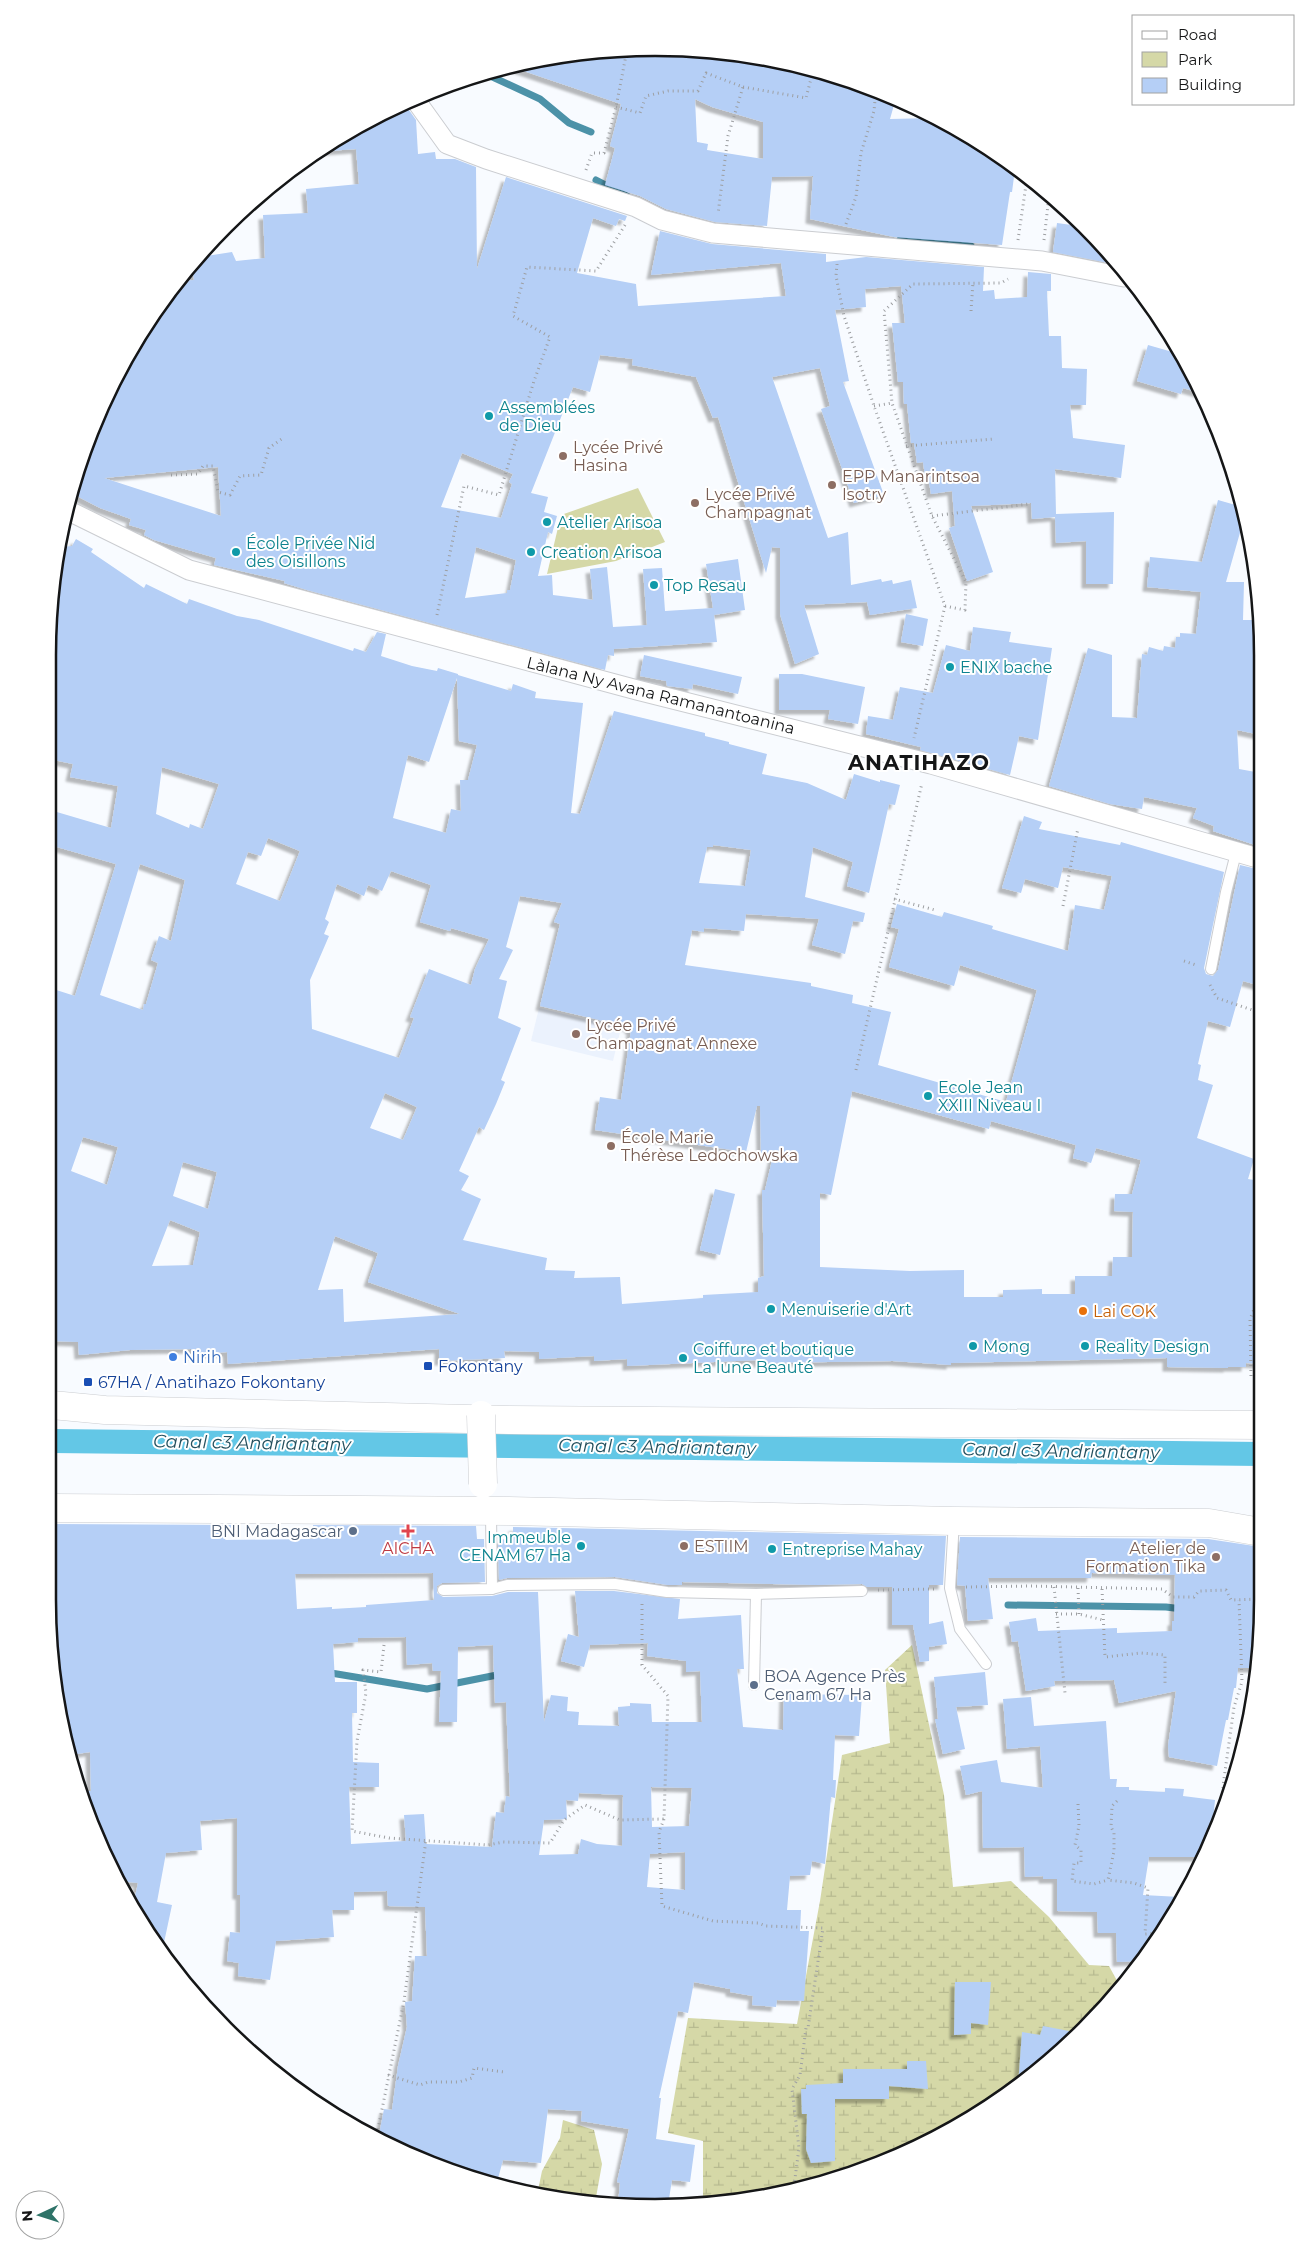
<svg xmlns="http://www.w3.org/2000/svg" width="1310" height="2255" viewBox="0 0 1310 2255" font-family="Montserrat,sans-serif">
<defs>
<pattern id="wetland-marsh" width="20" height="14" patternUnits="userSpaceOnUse" patternTransform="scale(1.25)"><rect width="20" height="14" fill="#d5d8a7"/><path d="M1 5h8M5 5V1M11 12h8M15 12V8" fill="none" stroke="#b6b98f"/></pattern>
<filter id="shadow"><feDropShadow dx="-4.5" dy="4.5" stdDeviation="1" flood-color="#0004"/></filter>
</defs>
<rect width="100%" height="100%" fill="#f8fbff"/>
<polygon fill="#ebf2fd" points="539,1008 621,1028 613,1061 531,1041"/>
<g fill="url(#wetland-marsh)">
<polygon points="912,1645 944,1795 953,1887 1011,1881 1049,1917 1089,1965 1109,1966 1121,1988 1112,2001 1025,2082 958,2126 851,2175 699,2205 703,2200 703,2141 668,2133 688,2018 797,2024 820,1901 842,1755 890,1743 885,1670"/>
<polygon points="563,2120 594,2130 602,2164 595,2203 576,2202 537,2195 542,2171 560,2138"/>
</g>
<polygon fill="#d5d8a7" points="638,488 665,542 616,561 547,574 561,515"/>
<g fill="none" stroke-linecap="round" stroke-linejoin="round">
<g stroke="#4c92a8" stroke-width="7">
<polyline points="486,74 540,99 569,123 591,132"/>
<polyline points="596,180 627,196"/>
<polyline points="900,240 948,243 971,246"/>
<polyline points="1008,1605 1166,1607 1182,1609"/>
<polyline points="325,1672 427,1689 502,1674"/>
</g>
<polyline stroke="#63c7e6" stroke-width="24" points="52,1441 1261,1454"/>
</g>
<g fill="#b5cff6" fill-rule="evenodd" filter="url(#shadow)">
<path d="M655,48L773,59L887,94L896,98L890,119L933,118L992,149L1015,169L1012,192H1010L1002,245L894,237L810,219L813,176L772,177L767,226L715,222L666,209L640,196L605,185L615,148L610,146L621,104L512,67L536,59ZM695,99L712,107L763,122V159L707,150L708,144L697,142Z"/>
<path d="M404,103L416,120L418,154L435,152L436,159H455L476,167L477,269L506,177L627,216L625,221L619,219L616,226L593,218L577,273L636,284L638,306L786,296L781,263L651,275L660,231L712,244L826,254V262L866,257L984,267L983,291L994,290L995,299L1027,297L1028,272L1051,274V291H1047L1049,336H1061L1062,368L1087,369L1086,405H1070L1073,438L1125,445L1121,478L1055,469L1056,514L1114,512L1113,584H1086V541L1056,543L1055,517L1032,519L1031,503L971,506L993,572L967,581L949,528L955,526L952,491L931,494L928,476H925L923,462L917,463L914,443H911L907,404H904L903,382H898L892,323H905L901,286L865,289L866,307L835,310L849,381L843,382L884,495L854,503L821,409L830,406L820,368L772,377L828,538L848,532L851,585L881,579L882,582L892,580L893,584L911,580L917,608L870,615L867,602L804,605L819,654L795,664L780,614V548L772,547L766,573L718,417L713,418L696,377L632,365L633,359L600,355L590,392L573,387L531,493L548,497L544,512L557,516L552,534L548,532L538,576L552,575L553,595L593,600L590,569L607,567L613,627L647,625L643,569L662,568L665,611L713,608L706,564L738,559L745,610L714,615L717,642L614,649V656L608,655L605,670L307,590L284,583L285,581L214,565L216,558L154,540L144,535L146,530L129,525L131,519L100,508L73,494L80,459L150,318L180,281L194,280L192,266L200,257L232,252L236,261L265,258L263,215L308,213L306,189L359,184L356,149L315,152ZM462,453L513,474L509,482L512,484L501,518L441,507ZM218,467L221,516L104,478ZM476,547L516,560L510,590H507V593L465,598Z"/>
<polygon points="1057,223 1086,227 1114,264 1053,252"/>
<polygon points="1148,345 1183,355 1200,393 1183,388 1181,394 1137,381"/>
<polygon points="1218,500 1239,506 1243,522 1226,582 1244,582 1243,620 1261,620 1261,735 1237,730 1239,769 1261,773 1261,795 1255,818 1261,820 1261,847 1213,831 1214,826 1193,818 1197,808 1144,797 1142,809 1110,804 1049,786 1088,648 1112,655 1112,717 1137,718 1142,654 1147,655 1149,647 1163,651 1164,646 1175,648 1176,637 1180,637 1180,633 1196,634 1201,592 1147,587 1150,557 1202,562"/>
<path d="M76,539L93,549L91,552L144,588L146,584L187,604L189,599L237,616L259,620L353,651L354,648L366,652L377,632L386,634L381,656L412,666L437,671L438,668L458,674V675L511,691L513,684L536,692L535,698L583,703L571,813L580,814L614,711L705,733V736L729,742V744L767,754L762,774L807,783L846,800L854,774L880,782V780L900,785L895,805L889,804L869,893L847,886L853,862L813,847L805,897L865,913L863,922L853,921L845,954L812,945L819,919L746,914L744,931L704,928V932L692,930L685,965L811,983V986L853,995L852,1003L891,1012L878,1065L1006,1102L1037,990L960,965L954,986L889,967L899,929L891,927L897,904L942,917L944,912L993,926L992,929L1068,951L1075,905L1104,910L1112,876L1063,867L1058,888L1025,879L1021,893L1002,888L1024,816L1042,822L1039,829L1120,845L1121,842L1224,872L1204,968L1206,974L1213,976L1218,970L1240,865L1261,870V986L1243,981L1230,1027L1208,1021L1198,1064L1201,1065L1198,1080L1213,1085L1197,1138L1254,1159L1248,1179L1260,1181L1256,1200L1261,1201V1259L1259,1275H1261V1364L1246,1363V1367H1228V1368L1167,1367V1358L951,1363V1365L893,1361L758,1363V1360L627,1366V1359L594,1361V1356L539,1359V1352L504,1351L505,1358L439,1361V1349L228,1364L227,1352L191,1355V1349L130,1350L79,1355L78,1342L52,1341L50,988L75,996L116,864L50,845V810L111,828L118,786L70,777L73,764L49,759V615L62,547L72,546ZM457,678L459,741L477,745L468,780H460L461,811L451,809L446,833L393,818L408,755L429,762ZM162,767L219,784L203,829L190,824L189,828L156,814ZM268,838L300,851L280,901L236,884L248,852L261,856ZM713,845L751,850L745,886L699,883L707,847H713ZM140,864L185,880L171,941L159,936L151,960L158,963L146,1004H144L143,1010L100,995ZM391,871L431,885L420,922L450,931L451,928L489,939L475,969L471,985L429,969L410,1017L414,1018L399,1058L312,1029L310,980L329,936L324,934L329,922L325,919L337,884L364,896L368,885L382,891ZM520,896L562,903L554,922L560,924L540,1006L629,1027V1029L631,1030L621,1100L600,1097L595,1130L746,1152L757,1106H760L761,1154L773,1156L765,1190H762L764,1276L758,1278V1292L703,1295V1298L622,1304L620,1277L574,1278L575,1271L545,1270L547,1258L463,1240L481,1199L461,1190L469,1176L459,1171L479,1127L484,1130L496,1104L505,1082L501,1080L521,1028L498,1018L507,981L499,979L513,950L506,947ZM852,1091L989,1129L991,1121L1076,1145L1073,1158L1091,1163L1096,1148L1141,1160L1132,1194H1115L1114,1211L1133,1212L1132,1257H1113L1112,1276H1075V1294H1042V1289L1003,1290V1297H964V1270L910,1271L820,1267V1193L831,1195ZM385,1093L417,1107L403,1140L370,1128ZM83,1137L118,1147L107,1185L71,1171ZM183,1162L217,1172L208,1209L173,1196ZM170,1220L200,1232L193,1265L152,1266ZM335,1236L378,1253L368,1282L460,1314L344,1322L343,1289L318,1290Z"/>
<polygon points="906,614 928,619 923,646 901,642"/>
<polygon points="973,627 1011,632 1009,642 1052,648 1038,740 1019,736 1010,775 920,750 921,747 866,734 868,716 893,720 900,687 933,693 946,645 970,651"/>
<polygon points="644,655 742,677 738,694 693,684 692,689 667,686 666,681 640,676"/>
<polygon points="779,674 802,674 865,687 858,724 828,719 830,710 779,710"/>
<polygon points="715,1189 735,1194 720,1255 700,1250"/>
<path d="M52,1524L232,1525L225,1540L314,1539L313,1525L476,1526L477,1539H484L485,1582L442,1583L437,1586V1593L443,1597L492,1596L508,1592H538L544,1722L551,1695L568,1697L567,1711L579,1712L578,1725L619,1726L618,1707L630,1706V1703L651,1704L652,1722H702L700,1671L686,1672V1661L647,1656L648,1643L590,1645L584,1667L561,1661L568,1634L579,1637L575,1591H614L680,1599L678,1619L741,1615L744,1669H737L743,1727L783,1730L784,1694L862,1695L859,1736L835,1735L833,1780H836L835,1798L831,1797L825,1864L812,1861L810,1875L790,1876L787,1910H801L800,1931H809L804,2001L777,2000L776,2007L752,2005L753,1996L730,1992V1989L694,1982L688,2013L678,2011L659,2098H661L656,2139L695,2145L690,2182L672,2180L668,2205L618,2204L620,2183L617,2182L629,2129L581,2121L582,2111L548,2109L541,2163L503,2160L496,2186L378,2140L384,2109L392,2110L398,2066L407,2027L405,2002L412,2001L415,1956H427L425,1907L388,1906L387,1891L354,1892V1910H332L334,1937L276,1941L270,1980L238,1976L239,1963L227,1961L230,1932L240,1933V1895H237V1818L200,1821L202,1850L166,1853L157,1902L172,1905L162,1952L133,1906L138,1883L118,1881L110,1869L80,1795L79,1791H91L90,1752L70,1755L53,1680ZM433,1573L434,1600L366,1605V1607L332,1609V1607L297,1609L295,1574ZM406,1637L407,1665L432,1663L433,1671H441L439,1722H457L458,1647L493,1645L495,1703L506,1702L510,1797L506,1796L504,1813L496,1812L492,1847L426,1844L424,1814L404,1815L406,1841L351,1844L349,1787H379V1763L353,1762L352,1713H357V1682H335L333,1644L358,1642V1638ZM651,1787L692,1788L689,1826L652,1827ZM579,1793L623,1795L622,1846L597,1844L581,1839L578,1854L539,1855L544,1820L567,1819L566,1800L578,1801ZM685,1852V1890L647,1887L650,1854Z"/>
<polygon points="513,1527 946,1536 943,1585 929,1585 929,1624 943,1621 947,1644 929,1647 929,1661 920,1662 913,1625 892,1625 892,1587 867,1587 862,1584 816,1585 682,1582 682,1585 668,1585 615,1577 507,1578 499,1580 498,1539 513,1540"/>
<polygon points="960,1537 1208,1539 1261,1547 1261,1640 1256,1668 1238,1668 1236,1688 1234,1688 1228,1720 1226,1720 1217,1766 1169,1757 1168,1746 1176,1691 1119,1703 1114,1680 1054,1681 1055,1686 1026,1691 1018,1641 1012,1642 1009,1622 1036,1618 1038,1631 1117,1628 1117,1633 1172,1631 1172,1621 1174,1621 1175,1575 1092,1573 1091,1578 988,1578 993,1619 968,1621 965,1586 957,1585"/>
<polygon points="985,1672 988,1705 956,1707 965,1749 943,1754 935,1719 938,1719 934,1677"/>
<polygon points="1031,1697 1034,1726 1106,1721 1110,1779 1117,1779 1116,1787 1129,1787 1129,1790 1165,1792 1165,1788 1184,1789 1183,1796 1215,1800 1212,1832 1198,1857 1149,1857 1143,1895 1180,1897 1160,1937 1142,1961 1117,1962 1116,1933 1098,1933 1097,1912 1057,1911 1057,1879 1043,1879 1043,1876 1025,1877 1024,1847 983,1848 982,1791 966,1795 960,1766 997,1760 1001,1782 1043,1788 1040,1746 1007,1749 1003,1699"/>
<polygon points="955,1982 991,1982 988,2025 971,2023 971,2034 954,2035"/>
<polygon points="1043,2026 1069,2031 1067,2043 1018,2086 1022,2032 1040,2035"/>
<polygon points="907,2061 926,2061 928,2089 889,2086 889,2099 835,2099 835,2161 811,2163 806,2149 807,2114 802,2114 801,2089 806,2089 806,2085 843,2083 843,2069 907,2069"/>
</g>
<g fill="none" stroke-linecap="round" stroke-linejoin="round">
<defs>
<g id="service">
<polyline points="1211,969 1226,892 1234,861"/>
<polyline points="954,1521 950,1588 960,1629 986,1664"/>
<polyline points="492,1589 491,1514 492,1514"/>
<polyline points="443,1590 492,1589 507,1585 615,1584 667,1592 756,1594 862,1591"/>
<polyline points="754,1685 756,1594"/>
</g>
<g id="minor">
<polyline points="414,98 447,144 486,159 636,207 662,220 713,233 1042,261 1124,277"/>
<polyline points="69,511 189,570 637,690 931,764 1261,859"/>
</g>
<g id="secondary">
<polyline points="52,1405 105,1410 509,1420 1261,1425"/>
<polyline points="52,1508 509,1511 954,1521 1209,1523 1261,1532"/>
</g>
</defs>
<use href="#service" stroke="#cbcdd1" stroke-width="12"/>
<use href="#minor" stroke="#cbcdd1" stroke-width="21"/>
<use href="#secondary" stroke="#cbcdd1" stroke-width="29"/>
<g stroke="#9d9fa2" stroke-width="3" stroke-dasharray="1 4" stroke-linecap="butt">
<polyline points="743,87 806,98 813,71"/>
<polyline points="616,107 640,113 646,96 668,91 698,91 706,73 743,87 728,136 718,214"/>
<polyline points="586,170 592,153 604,153 616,107 627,50"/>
<polyline points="846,224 856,197 861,153 874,111 876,90"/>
<polyline points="1018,240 1027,178"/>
<polyline points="1044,240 1049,196"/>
<polyline points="837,264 836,276 844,316 874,406 945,606 914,738"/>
<polyline points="971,311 973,282"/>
<polyline points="874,406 892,403"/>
<polyline points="906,446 994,439"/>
<polyline points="171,475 198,474 203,466 213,466 218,492 230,495 240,476 261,475 269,448 283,438"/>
<polyline points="932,516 1029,504"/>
<polyline points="945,606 965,610 966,582 932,516 892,403 884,311 913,284 1001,283 1008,279"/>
<polyline points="437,615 464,486 499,495 534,381 550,337 513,316 527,267 596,271 625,225"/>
<polyline points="894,899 935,910"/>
<polyline points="1063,906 1078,828"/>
<polyline points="1184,961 1196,965"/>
<polyline points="1210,985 1217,998 1261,1013"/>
<polyline points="856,1070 922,783"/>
<polyline points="1256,1295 1261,1296"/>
<polyline points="1251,1376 1250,1319 1255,1307 1258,1275 1261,1269"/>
<polyline points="966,1587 1030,1586 1162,1589 1173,1597 1194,1597 1199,1591 1226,1590 1231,1600 1261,1599"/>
<polyline points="1054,1587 1065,1693"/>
<polyline points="1078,1588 1079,1614"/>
<polyline points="1102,1589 1105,1657 1141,1653 1165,1655 1165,1683"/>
<polyline points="878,1590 934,1589"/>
<polyline points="1056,1614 1079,1614 1103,1620"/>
<polyline points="384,1645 381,1672 363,1670 366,1693 357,1741 352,1831 389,1838 488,1845 503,1842 550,1843 564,1820 585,1805 620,1820 664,1819 668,1696 642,1665 642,1604"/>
<polyline points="1117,1801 1112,1806 1111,1827 1114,1833 1114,1851 1108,1880 1134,1883 1148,1888 1145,1934 1162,1933"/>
<polyline points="1078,1804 1079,1826 1075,1845 1081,1850 1081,1863 1074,1863 1072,1881 1094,1884 1108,1880"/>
<polyline points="1224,1808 1223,1786 1234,1707 1242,1682 1239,1600"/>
<polyline points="664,1819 659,1832 662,1906 713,1921 758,1923 766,1926 823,1928 808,2028"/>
<polyline points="388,2075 420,2085 428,2082 459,2082 472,2078 474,2068 504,2072"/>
<polyline points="376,2139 404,2001 426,1840"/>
<polyline points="794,2186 799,2148 792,2089 800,2075 806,2028"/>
</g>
<use href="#service" stroke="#fff" stroke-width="10"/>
<use href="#minor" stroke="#fff" stroke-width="19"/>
<use href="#secondary" stroke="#fff" stroke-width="28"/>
<defs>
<polyline id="secondary-bridge" points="481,1415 483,1484"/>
</defs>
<use href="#secondary-bridge" stroke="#cbcdd1" stroke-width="29" stroke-linecap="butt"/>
<use href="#secondary-bridge" stroke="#fff" stroke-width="28"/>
</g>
<g fill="#0f9aa8" stroke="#fff" stroke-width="2">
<circle cx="489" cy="416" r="5"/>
<circle cx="547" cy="522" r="5"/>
<circle cx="236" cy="552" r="5"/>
<circle cx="531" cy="552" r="5"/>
<circle cx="654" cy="585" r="5"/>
<circle cx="950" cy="667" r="5"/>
<circle cx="928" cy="1096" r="5"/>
<circle cx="771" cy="1309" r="5"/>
<circle cx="973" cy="1346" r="5"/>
<circle cx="1085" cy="1346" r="5"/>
<circle cx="683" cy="1358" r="5"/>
<circle cx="581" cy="1546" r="5"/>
<circle cx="772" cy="1549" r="5"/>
</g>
<g fill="#8d6e63" stroke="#fff" stroke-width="2">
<circle cx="563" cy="456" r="5"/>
<circle cx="832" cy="485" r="5"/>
<circle cx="695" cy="503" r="5"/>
<circle cx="576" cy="1034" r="5"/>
<circle cx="611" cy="1146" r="5"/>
<circle cx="684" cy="1546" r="5"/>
<circle cx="1216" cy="1557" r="5"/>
</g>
<circle fill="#e8710a" stroke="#fff" stroke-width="2" cx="1083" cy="1311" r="5"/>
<circle fill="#3f7fe0" stroke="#fff" stroke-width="2" cx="173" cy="1357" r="5"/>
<g fill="#1a4fb4" stroke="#fff" stroke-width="2">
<rect x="423" y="1361" width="10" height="10" rx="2.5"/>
<rect x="83" y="1377" width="10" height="10" rx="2.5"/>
</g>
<g fill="#5c6f8a" stroke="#fff" stroke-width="2">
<circle cx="353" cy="1531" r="5"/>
<circle cx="754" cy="1685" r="5"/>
</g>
<path fill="#e0444e" stroke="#fff" stroke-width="2" d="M405.5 1523.5h5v5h5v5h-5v5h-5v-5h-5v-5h5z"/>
<g text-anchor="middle" stroke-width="4" stroke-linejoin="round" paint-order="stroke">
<g font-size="16" fill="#0d838f" stroke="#fff" text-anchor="start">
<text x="499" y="413">Assemblées<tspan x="499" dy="18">de Dieu</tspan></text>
<text x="557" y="528">Atelier Arisoa</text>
<text x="246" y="549">École Privée Nid<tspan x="246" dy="18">des Oisillons</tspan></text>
<text x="541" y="558">Creation Arisoa</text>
<text x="664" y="591">Top Resau</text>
<text x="960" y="673">ENIX bache</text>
<text x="938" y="1093">Ecole Jean<tspan x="938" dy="18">XXIII Niveau I</tspan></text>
<text x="781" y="1315">Menuiserie d'Art</text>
<text x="983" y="1352">Mong</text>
<text x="1095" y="1352">Reality Design</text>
<text x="693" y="1355">Coiffure et boutique<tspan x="693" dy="18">La lune Beauté</tspan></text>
<text x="571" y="1543" text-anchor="end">Immeuble<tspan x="571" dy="18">CENAM 67 Ha</tspan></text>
<text x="782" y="1555">Entreprise Mahay</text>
</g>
<g font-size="16" fill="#785e54" stroke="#fff" text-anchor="start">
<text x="573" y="453">Lycée Privé<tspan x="573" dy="18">Hasina</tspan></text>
<text x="842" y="482">EPP Manarintsoa<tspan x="842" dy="18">Isotry</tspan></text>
<text x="705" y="500">Lycée Privé<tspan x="705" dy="18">Champagnat</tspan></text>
<text x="586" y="1031">Lycée Privé<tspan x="586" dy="18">Champagnat Annexe</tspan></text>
<text x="621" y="1143">École Marie<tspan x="621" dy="18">Thérèse Ledochowska</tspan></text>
<text x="694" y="1552">ESTIIM</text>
<text x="1206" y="1554" text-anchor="end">Atelier de<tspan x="1206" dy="18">Formation Tika</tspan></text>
</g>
<g font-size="16" fill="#151617" stroke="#fff">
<text transform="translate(661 695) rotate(14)" y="6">Làlana Ny Avana Ramanantoanina</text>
</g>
<g font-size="16" fill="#c56008" stroke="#fff" text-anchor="start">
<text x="1093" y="1317">Lai COK</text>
</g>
<g font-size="16" fill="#366cbe" stroke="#fff" text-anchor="start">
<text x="183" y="1363">Nirih</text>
</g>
<g font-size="16" fill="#164399" stroke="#fff" text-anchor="start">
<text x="438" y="1372">Fokontany</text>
<text x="98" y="1388">67HA / Anatihazo Fokontany</text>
</g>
<g font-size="16" fill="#4e5e75" stroke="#fff" text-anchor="end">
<text x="343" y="1537">BNI Madagascar</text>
<text x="764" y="1682" text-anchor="start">BOA Agence Près<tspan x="764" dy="18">Cenam 67 Ha</tspan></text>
</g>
<g font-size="16" fill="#be3a42" stroke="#fff">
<text x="408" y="1554">AICHA</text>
</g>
<g font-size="18" font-style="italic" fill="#24505e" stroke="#fff">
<text transform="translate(252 1443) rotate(1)" y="6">Canal c3 Andriantany</text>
<text transform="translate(657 1447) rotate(1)" y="6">Canal c3 Andriantany</text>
<text transform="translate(1061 1451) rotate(1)" y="6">Canal c3 Andriantany</text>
</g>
<g font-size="21" font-weight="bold" letter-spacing="1" fill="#151617" stroke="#fff">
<text x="919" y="770">ANATIHAZO</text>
</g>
</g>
<path d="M0 0H1310V2255H0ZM655 56H655A599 599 0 0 1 1254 655V1600A599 599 0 0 1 655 2199H655A599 599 0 0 1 56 1600V655A599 599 0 0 1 655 56Z" fill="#fff" fill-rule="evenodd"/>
<path fill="none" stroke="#151617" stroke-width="2.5" d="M655 56H655A599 599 0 0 1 1254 655V1600A599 599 0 0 1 655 2199H655A599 599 0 0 1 56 1600V655A599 599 0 0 1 655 56Z"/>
<rect x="1132" y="15" width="162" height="90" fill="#ffffff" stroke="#a1a2a2"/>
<rect x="1142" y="31" width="25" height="8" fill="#ffffff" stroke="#a1a2a2"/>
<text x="1178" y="40" font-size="15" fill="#151617">Road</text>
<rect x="1142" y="52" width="25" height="15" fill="#d5d8a7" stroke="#a1a2a2"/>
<text x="1178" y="65" font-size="15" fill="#151617">Park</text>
<rect x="1142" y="78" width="25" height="15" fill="#b5cff6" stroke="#a1a2a2"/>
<text x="1178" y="90" font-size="15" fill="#151617">Building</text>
<g transform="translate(40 2215) rotate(266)"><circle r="24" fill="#ffffff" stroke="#a1a2a2"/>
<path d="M0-4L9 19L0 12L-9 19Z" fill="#2e7368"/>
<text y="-8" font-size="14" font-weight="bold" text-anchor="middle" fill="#151617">N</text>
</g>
</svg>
